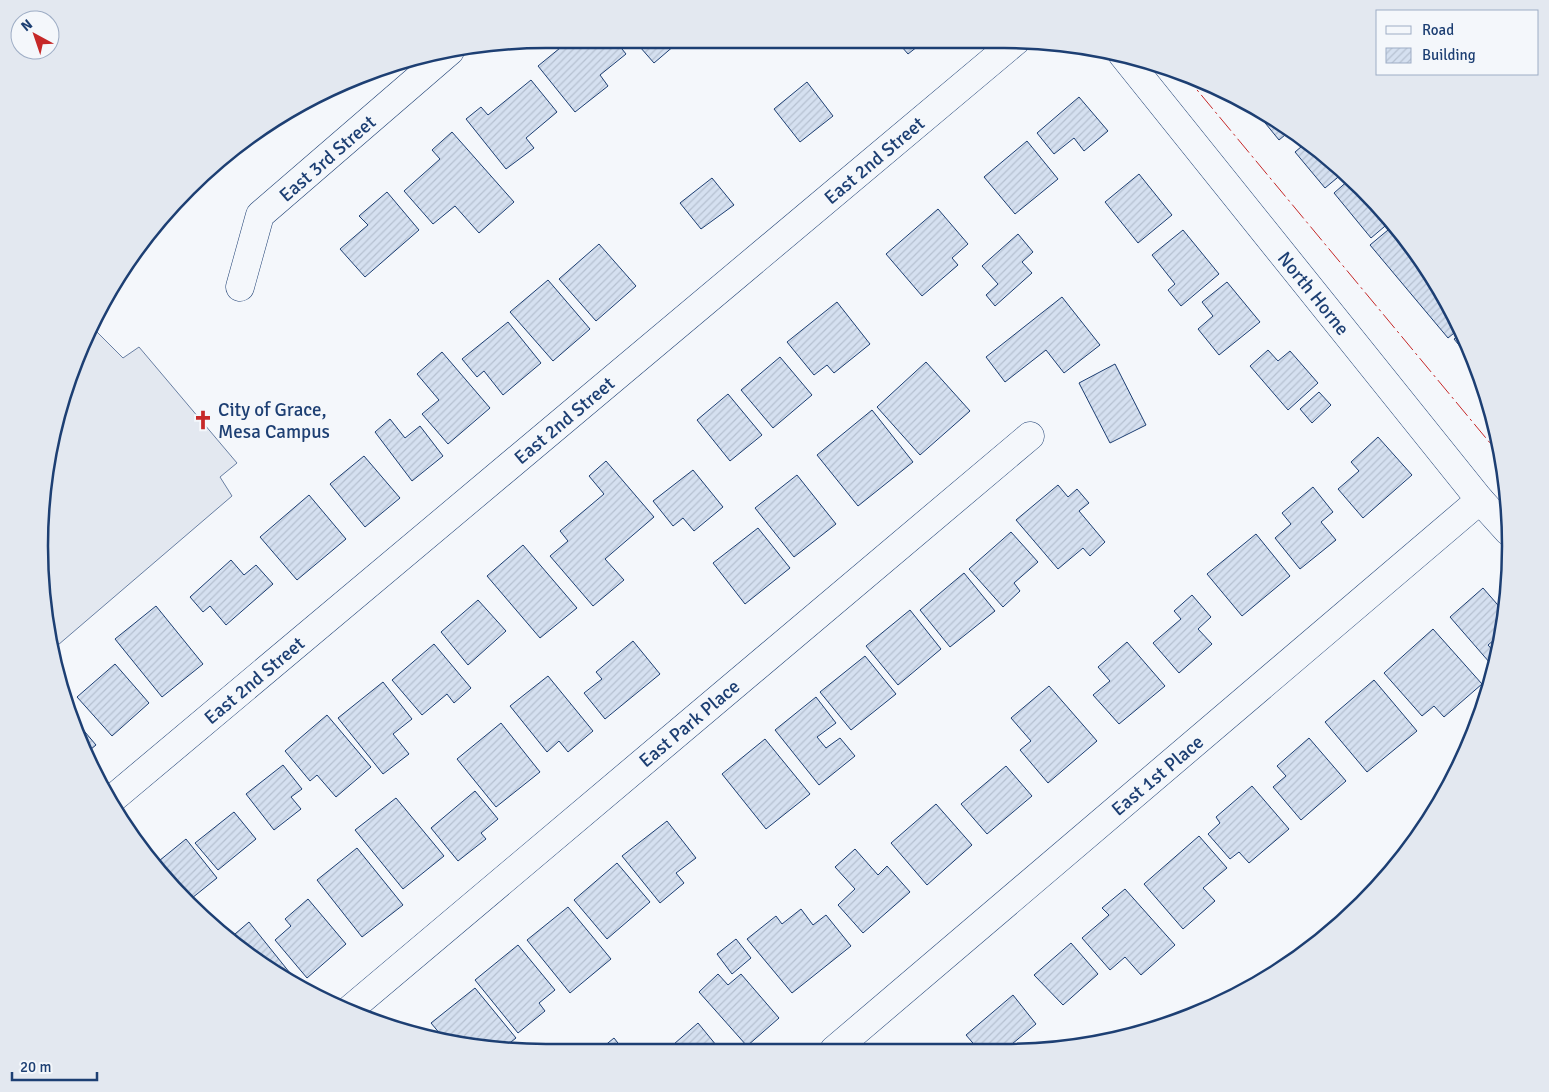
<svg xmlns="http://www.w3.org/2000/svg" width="1549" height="1092" viewBox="0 0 1549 1092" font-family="Signika,sans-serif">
<defs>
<pattern id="building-hatch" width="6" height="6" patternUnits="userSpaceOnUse" patternTransform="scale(1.25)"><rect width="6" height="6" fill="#d5e0f0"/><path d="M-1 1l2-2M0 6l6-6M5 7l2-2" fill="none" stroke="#b6c1d1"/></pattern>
</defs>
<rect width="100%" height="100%" fill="#f4f7fb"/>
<polygon fill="#e3e8f0" stroke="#687fa3" points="94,329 123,358 139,347 237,463 220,477 232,496 51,651 48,645 39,546 43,480 77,352 86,335"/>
<g fill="url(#building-hatch)" stroke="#1d3f73">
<polygon points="571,39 614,39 626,54 600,75 608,86 575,112 538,66"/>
<polygon points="633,39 682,39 654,63"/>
<polygon points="895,39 927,39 908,54"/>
<polygon points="531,80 557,112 526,138 534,148 506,169 466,119 481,107 488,115"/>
<polygon points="807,82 833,116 800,142 774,109"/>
<polygon points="1079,97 1108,131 1084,151 1074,138 1054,154 1037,133"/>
<polygon points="1248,102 1257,107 1291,130 1279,140"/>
<polygon points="452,132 514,202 479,233 455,206 433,224 404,191 440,159 432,150"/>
<polygon points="1027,141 1058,179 1015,214 984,177"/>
<polygon points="1308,141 1343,173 1325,188 1295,152"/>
<polygon points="1139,174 1172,215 1138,243 1105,202"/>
<polygon points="712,178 734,205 701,229 680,203"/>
<polygon points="1350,179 1384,211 1391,221 1371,238 1334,193"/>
<polygon points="387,192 419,230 365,277 340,249 368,225 359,216"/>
<polygon points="938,209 968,244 952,258 958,265 922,296 886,254"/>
<polygon points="1394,225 1442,292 1459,329 1448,338 1370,245"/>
<polygon points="1183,230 1219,274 1181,306 1168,290 1175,284 1152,255"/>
<polygon points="1018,234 1033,252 1022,262 1032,273 995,306 986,295 998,284 982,266"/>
<polygon points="599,244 636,286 596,321 559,279"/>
<polygon points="548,280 590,329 553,361 510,312"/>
<polygon points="1227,282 1260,322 1219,355 1198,329 1213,316 1202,302"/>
<polygon points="1062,297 1100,345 1064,373 1046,350 1005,382 986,357"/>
<polygon points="837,302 870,344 834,373 827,365 814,375 787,342"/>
<polygon points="508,322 541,363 503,395 484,371 477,377 462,359"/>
<polygon points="1461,334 1476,366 1454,339"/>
<polygon points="1268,350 1278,361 1290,351 1318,383 1288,410 1250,366"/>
<polygon points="442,352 490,408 448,444 422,414 439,400 417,374"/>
<polygon points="780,357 812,395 773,428 741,390"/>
<polygon points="926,362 970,411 920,455 877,407"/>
<polygon points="1115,364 1146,425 1110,443 1079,383"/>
<polygon points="1319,392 1331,405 1312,423 1300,409"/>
<polygon points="728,394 762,435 730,461 697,420"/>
<polygon points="872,410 913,462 858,506 817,455"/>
<polygon points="390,419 405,438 420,426 443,456 412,481 375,432"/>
<polygon points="1378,437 1412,475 1363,518 1338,489 1359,471 1351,462"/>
<polygon points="364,456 400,498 365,527 330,484"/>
<polygon points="606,461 654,517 605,559 624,580 593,606 550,556 568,541 560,531 604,494 589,476"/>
<polygon points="693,470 723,507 694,531 683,518 673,526 653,501"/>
<polygon points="797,475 836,524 794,557 755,508"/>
<polygon points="1058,485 1068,497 1077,489 1089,503 1079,511 1105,542 1090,556 1083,548 1058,569 1016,520"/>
<polygon points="1313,487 1333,512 1321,522 1336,540 1300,569 1275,538 1291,524 1282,513"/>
<polygon points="309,495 346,539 297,580 260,537"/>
<polygon points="758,528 790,568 745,604 713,563"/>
<polygon points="1011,532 1038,562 1014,583 1020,591 1003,607 969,569"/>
<polygon points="1256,534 1290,576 1242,616 1207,574"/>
<polygon points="523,545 577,608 540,638 487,576"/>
<polygon points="231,560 244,575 256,565 273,584 226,625 210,606 203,612 190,597"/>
<polygon points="964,573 995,611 950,647 920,610"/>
<polygon points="1483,588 1504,612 1500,635 1488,645 1497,655 1490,663 1450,617"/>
<polygon points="1192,595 1211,617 1198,629 1212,644 1179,673 1153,643 1181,619 1174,611"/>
<polygon points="478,600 506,631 468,665 441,632"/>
<polygon points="156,606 203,664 162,697 115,639"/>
<polygon points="910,610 941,649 898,685 866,646"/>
<polygon points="1433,629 1482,684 1444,717 1434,706 1422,716 1384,673"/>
<polygon points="633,641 660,674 605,719 584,693 602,679 596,672"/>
<polygon points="1127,642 1165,686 1119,724 1093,695 1110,681 1098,667"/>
<polygon points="434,644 471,688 454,703 447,694 422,715 392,680"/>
<polygon points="865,656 896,694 851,730 820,692"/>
<polygon points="115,664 149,703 112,736 77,697"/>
<polygon points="548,676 593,731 568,752 559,741 547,752 510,706"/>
<polygon points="1374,680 1417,731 1367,772 1325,722"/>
<polygon points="383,682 412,719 393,734 409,754 383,774 338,718"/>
<polygon points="1049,686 1097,741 1048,783 1020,750 1031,741 1011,718"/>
<polygon points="816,697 836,723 817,737 826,748 840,738 855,756 819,785 775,730"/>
<polygon points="327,715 371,767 336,797 317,775 310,781 285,751"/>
<polygon points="74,719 96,745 85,754"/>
<polygon points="501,723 540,772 496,807 457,759"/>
<polygon points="1309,738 1346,781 1301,820 1273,787 1286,776 1277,766"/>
<polygon points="765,739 810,794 766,829 722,774"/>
<polygon points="283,765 302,789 291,797 301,809 274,830 246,794"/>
<polygon points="1006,766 1032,796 987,834 961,804"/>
<polygon points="1252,786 1289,829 1249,863 1239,852 1230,859 1208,834 1220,823 1216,817"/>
<polygon points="475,791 498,819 481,833 486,839 458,861 431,828"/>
<polygon points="396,798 444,856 403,889 355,830"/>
<polygon points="936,804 972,845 927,885 891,843"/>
<polygon points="234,812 256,839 218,870 195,843"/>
<polygon points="667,821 696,858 676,873 684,883 660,903 622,856"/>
<polygon points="1199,836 1227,868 1203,888 1215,901 1183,929 1144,884"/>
<polygon points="186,839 217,878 187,902 165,881 154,865"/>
<polygon points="357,848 403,905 362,937 317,880"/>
<polygon points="855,849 878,875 887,866 910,892 863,933 838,905 855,889 835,867"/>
<polygon points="617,863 650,902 607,939 574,900"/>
<polygon points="1125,889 1175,945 1141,975 1125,957 1110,970 1082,938 1109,915 1102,908"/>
<polygon points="308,899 346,944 307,978 275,940 291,926 285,919"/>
<polygon points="568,907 611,959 570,993 527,940"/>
<polygon points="801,909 813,925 826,915 851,946 792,993 747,939 776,916 782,924"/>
<polygon points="249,922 294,978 290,981 237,949 228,940"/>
<polygon points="736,939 751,958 732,974 717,954"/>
<polygon points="1071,943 1098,974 1063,1005 1034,975"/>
<polygon points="518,945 555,990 539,1003 545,1011 518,1033 475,980"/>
<polygon points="718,974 728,985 741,974 779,1018 747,1046 699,992"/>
<polygon points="475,988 516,1038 501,1050 484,1047 481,1045 479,1047 446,1041 431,1023"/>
<polygon points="1013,995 1036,1024 1006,1049 978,1049 966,1035"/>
<polygon points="698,1023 721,1051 666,1051"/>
<polygon points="614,1038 625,1052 597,1052"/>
<polygon points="953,1043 958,1050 946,1050"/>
</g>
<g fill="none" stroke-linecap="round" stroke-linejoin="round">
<defs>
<g id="minor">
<polyline points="1122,54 1480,500 1508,531"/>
<polyline points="240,287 260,215 450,51"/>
<polyline points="111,800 1017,40"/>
<polyline points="348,1011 1030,436"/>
<polyline points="834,1050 1480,500"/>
</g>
</defs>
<use href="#minor" stroke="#1d3f73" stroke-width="29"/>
<use href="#minor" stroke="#f4f7fb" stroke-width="28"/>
<polyline stroke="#c62828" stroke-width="1" stroke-dasharray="18 4 2.5 4" stroke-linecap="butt" points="1183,73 1500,455"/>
</g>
<defs>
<symbol id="church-bare" viewBox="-9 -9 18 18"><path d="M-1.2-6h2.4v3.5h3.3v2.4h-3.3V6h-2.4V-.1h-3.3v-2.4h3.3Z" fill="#c62828" stroke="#f4f7fb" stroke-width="2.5" paint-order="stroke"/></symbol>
</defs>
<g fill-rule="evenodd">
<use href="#church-bare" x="189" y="406" width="28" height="28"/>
</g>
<g text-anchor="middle" stroke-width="4" stroke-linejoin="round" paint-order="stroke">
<g font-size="19" fill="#1d3f73" stroke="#f4f7fb">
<text transform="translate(327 158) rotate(-41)" y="7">East 3rd Street</text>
<text transform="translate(874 160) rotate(-40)" y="7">East 2nd Street</text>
<text transform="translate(1314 293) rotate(51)" y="7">North Horne</text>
<text transform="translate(564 420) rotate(-40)" y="7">East 2nd Street</text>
<text transform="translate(254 680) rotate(-40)" y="7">East 2nd Street</text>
<text transform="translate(689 723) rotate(-40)" y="7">East Park Place</text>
<text transform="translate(1157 775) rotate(-40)" y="7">East 1st Place</text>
</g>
<g font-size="19" fill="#1d3f73" stroke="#f4f7fb" text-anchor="start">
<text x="218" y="416">City of Grace,<tspan x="218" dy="22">Mesa Campus</tspan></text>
</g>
</g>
<path d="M0 0H1549V1092H0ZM546 48H1004A498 498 0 0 1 1502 546V546A498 498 0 0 1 1004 1044H546A498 498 0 0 1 48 546V546A498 498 0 0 1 546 48Z" fill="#e3e8f0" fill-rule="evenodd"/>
<path fill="none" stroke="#1d3f73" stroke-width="2.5" d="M546 48H1004A498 498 0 0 1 1502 546V546A498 498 0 0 1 1004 1044H546A498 498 0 0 1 48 546V546A498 498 0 0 1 546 48Z"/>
<rect x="1376" y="10" width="162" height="65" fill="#f4f7fb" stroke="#9eadc5"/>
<rect x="1386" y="26" width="25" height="8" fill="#f4f7fb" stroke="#9eadc5"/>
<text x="1422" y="35" font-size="15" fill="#1d3f73">Road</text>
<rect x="1386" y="48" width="25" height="15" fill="url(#building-hatch)" stroke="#9eadc5"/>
<text x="1422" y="60" font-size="15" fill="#1d3f73">Building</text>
<g transform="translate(35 35) rotate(320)"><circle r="24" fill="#f4f7fb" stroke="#9eadc5"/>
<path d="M0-4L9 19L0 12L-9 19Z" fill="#c62828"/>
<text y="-8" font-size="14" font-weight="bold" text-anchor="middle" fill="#1d3f73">N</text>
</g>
<path d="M12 1072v8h85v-8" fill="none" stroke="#1d3f73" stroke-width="2.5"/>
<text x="20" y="1072" font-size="15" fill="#1d3f73" stroke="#f4f7fb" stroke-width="4" paint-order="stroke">20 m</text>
</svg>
